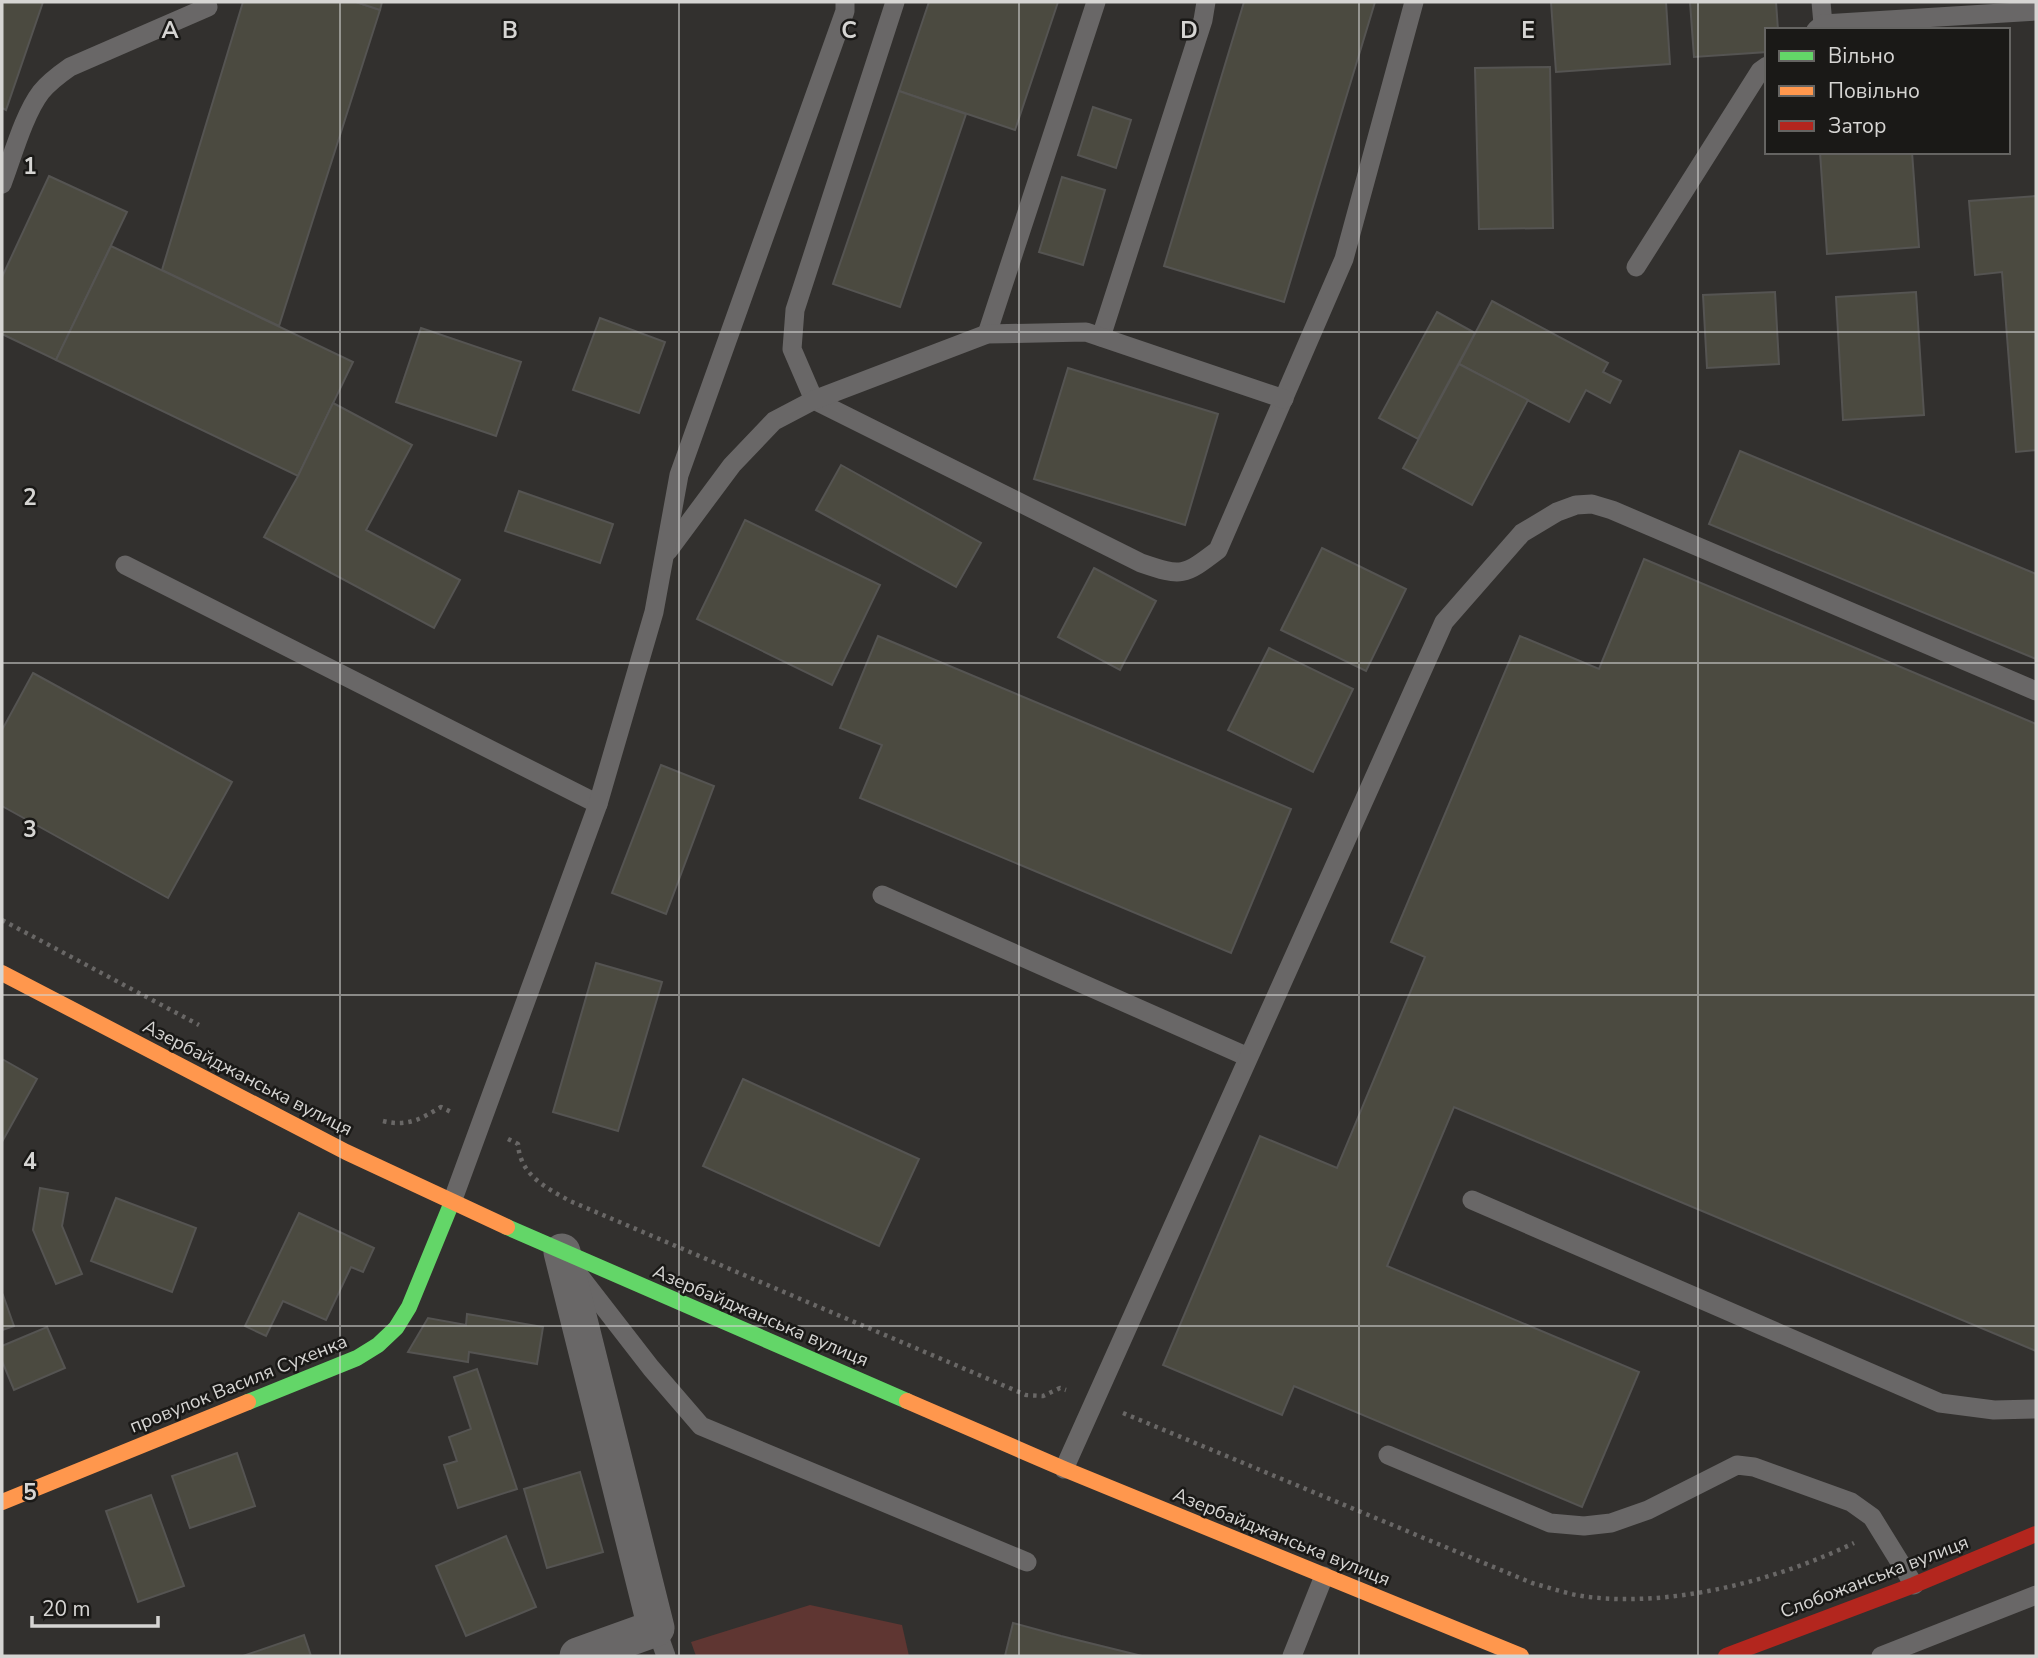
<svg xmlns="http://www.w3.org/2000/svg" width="2038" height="1658" viewBox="0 0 2038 1658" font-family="'Nunito Sans',sans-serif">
<rect width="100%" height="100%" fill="#32302e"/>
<polygon fill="#5f3632" points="810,1605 902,1625 909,1656 696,1656 691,1642"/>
<g fill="#4b4a40" stroke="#555452" stroke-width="2">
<polygon points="2,2 43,2 6,110 2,108"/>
<polygon points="243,2 356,2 380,10 279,326 162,270"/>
<polygon points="356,2 382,2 380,10"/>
<polygon points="929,2 1058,2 1015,130 899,91"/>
<polygon points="1244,2 1375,2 1284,302 1164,266"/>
<polygon points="1551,2 1666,2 1670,64 1556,72"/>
<polygon points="1690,2 1776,2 1778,30 1767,30 1767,52 1694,57"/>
<polygon points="1550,67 1553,228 1479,229 1475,68"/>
<polygon points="899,91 966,114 900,307 833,284"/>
<polygon points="1093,107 1131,120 1116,168 1078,155"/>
<polygon points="1820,152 1912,152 1919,247 1827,254"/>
<polygon points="49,176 127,212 56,360 2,334 2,277"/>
<polygon points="1062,177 1105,190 1083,265 1039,252"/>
<polygon points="2036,196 2036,450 2016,452 2002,272 1975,275 1969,201"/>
<polygon points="111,246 353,362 298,476 56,360"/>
<polygon points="1775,292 1779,364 1707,368 1703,295"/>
<polygon points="1916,292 1924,415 1843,420 1836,297"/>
<polygon points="1492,301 1608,363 1603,372 1621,381 1610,403 1586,390 1569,422 1459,364"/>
<polygon points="1437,312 1475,333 1418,439 1379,418"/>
<polygon points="600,318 665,342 639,413 573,390"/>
<polygon points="421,328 521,362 496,436 396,402"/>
<polygon points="1459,364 1528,400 1472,505 1403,468"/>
<polygon points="1068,368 1218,414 1185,525 1034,479"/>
<polygon points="333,403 412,445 366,530 460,580 434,628 264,537 298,476"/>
<polygon points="1740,451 2036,574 2036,659 1709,524"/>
<polygon points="841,465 981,543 956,587 816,510"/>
<polygon points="519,491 613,524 600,563 505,531"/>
<polygon points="745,520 880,585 832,685 697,619"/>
<polygon points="1322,548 1406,589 1366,671 1281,630"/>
<polygon points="1644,559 2036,724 2036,1351 1454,1107 1387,1266 1639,1372 1582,1507 1294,1386 1282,1415 1163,1365 1260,1136 1337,1168 1425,957 1391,942 1520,636 1599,669"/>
<polygon points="1094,568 1156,601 1120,670 1058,637"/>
<polygon points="878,636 1291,809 1231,953 860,798 882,745 840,728"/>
<polygon points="1269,648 1353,689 1313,772 1228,730"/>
<polygon points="33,673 232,782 168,898 2,806 2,730"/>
<polygon points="661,765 714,786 666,914 612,893"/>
<polygon points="596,963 662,982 618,1131 553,1112"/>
<polygon points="2,1059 37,1079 2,1142"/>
<polygon points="743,1079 919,1159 879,1246 703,1166"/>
<polygon points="40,1188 68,1193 62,1226 82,1274 56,1284 33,1230"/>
<polygon points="116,1198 196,1228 172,1292 91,1261"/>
<polygon points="299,1213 374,1248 363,1272 351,1267 326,1320 283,1301 266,1336 245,1326"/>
<polygon points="3,1295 14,1326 2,1330 2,1296"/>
<polygon points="467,1314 543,1327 537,1364 469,1352 468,1362 408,1352 428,1318 466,1325"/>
<polygon points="47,1327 65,1368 14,1390 2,1361 2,1346"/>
<polygon points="477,1369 517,1489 458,1508 444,1465 457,1461 449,1437 471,1429 454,1377"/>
<polygon points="237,1453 255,1506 190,1528 172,1476"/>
<polygon points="580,1472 603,1552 547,1568 524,1489"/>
<polygon points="151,1495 184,1586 138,1602 106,1511"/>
<polygon points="506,1536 536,1607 466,1636 436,1566"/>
<polygon points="1013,1623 1061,1636 1142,1656 1005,1656"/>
<polygon points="304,1635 311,1656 243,1656"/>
</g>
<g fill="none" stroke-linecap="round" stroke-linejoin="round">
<g stroke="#696766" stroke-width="4.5" stroke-dasharray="3.5 5" stroke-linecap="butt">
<polyline points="2,920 199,1025"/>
<path d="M383,1121C407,1127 421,1119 441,1107L453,1113"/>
<path d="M508,1139L518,1144C520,1175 545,1187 570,1201L1026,1395L1043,1396L1060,1388L1066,1390"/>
<path d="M1123,1413L1532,1583C1551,1588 1570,1595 1589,1597C1675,1607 1777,1580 1854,1543"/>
</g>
<g stroke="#696767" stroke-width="19">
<path d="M895,2L795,310L792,349L814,400L1141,563C1182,577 1184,576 1218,550L1344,259L1414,2"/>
<polyline points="1821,2 1823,24"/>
<polyline points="1816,30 1823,24 2036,11"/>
<path d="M2,184C12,158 24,114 41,92C49,82 60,74 70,67L208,7"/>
<polyline points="1636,267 1760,71 1767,66"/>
<polyline points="987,334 1096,2"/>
<polyline points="1101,337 1203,20 1206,2"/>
<polyline points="668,551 732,465 774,421 814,400 987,334 1086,332 1284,399"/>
<polyline points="125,565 598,804"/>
<polyline points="882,895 1248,1057"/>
<polyline points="1472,1200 1940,1403 1994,1410 2036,1409"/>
<polyline points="452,1202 598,804 654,612 679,475 845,11 845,2"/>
<polyline points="575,1270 651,1368 701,1426 1027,1562"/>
<polyline points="1388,1455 1550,1523 1584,1526 1611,1523 1648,1510 1737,1465 1754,1467 1851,1502 1872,1517 1914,1585"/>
<polyline points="1064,1469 1444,622 1522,533 1557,512 1576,505 1592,504 1612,510 2036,691"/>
<polyline points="656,1628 666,1656"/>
<polyline points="1292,1656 1324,1576"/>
<polyline points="1881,1656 2036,1595"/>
</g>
<polyline stroke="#696767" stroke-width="37" points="562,1252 656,1628 578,1656"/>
<g stroke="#63d668" stroke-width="16">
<polyline points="507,1227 907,1401"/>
<polyline points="248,1402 357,1358 378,1345 396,1328 409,1307 452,1202"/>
</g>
<g stroke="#ff974d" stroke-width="16">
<polyline points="2,973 346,1152 507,1227"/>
<polyline points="907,1401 1064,1469 1521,1656"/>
<polyline points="2,1502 248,1402"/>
</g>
<polyline stroke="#b3261e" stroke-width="16" points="1726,1656 1914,1585 2036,1534"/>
</g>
<path fill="none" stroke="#d6d5d3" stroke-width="2" stroke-opacity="0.55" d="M340,2V1656M679,2V1656M1019,2V1656M1359,2V1656M1698,2V1656M2,332H2036M2,663H2036M2,995H2036M2,1326H2036"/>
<g text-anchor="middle" stroke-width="5" stroke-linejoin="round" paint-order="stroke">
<g font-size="19" fill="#d6d5d3" stroke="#1a1917">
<text transform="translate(248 1077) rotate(27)" y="7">Азербайджанська вулиця</text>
<text transform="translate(761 1315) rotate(23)" y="7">Азербайджанська вулиця</text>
<text transform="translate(238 1383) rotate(-22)" y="7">провулок Василя Сухенка</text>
<text transform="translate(1282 1536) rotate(22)" y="7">Азербайджанська вулиця</text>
<text transform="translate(1874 1576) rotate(-21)" y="7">Слобожанська вулиця</text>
</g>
</g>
<g font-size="23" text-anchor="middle" font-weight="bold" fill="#d6d5d3" stroke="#1a1917" stroke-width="5" stroke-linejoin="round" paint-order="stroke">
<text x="170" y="38">A</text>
<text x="510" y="38">B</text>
<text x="849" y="38">C</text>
<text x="1189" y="38">D</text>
<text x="1528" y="38">E</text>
<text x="30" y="174">1</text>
<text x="30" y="505">2</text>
<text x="30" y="837">3</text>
<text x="30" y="1169">4</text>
<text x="30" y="1500">5</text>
</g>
<rect width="2038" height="1658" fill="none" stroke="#d6d5d3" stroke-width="7"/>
<rect x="1765" y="28" width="245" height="126" fill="#1a1917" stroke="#656462" stroke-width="2"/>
<rect x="1779" y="51" width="35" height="10" fill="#63d668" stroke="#656462" stroke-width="2"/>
<text x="1828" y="63" font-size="21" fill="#d6d5d3">Вільно</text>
<rect x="1779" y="86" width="35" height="10" fill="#ff974d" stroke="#656462" stroke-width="2"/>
<text x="1828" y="98" font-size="21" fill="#d6d5d3">Повільно</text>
<rect x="1779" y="121" width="35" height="10" fill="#b3261e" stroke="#656462" stroke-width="2"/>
<text x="1828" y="133" font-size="21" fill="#d6d5d3">Затор</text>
<path d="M32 1616v10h126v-10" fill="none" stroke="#d6d5d3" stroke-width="3.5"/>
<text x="42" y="1616" font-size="21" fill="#d6d5d3" stroke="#1a1917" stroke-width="5" paint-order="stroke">20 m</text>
</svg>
